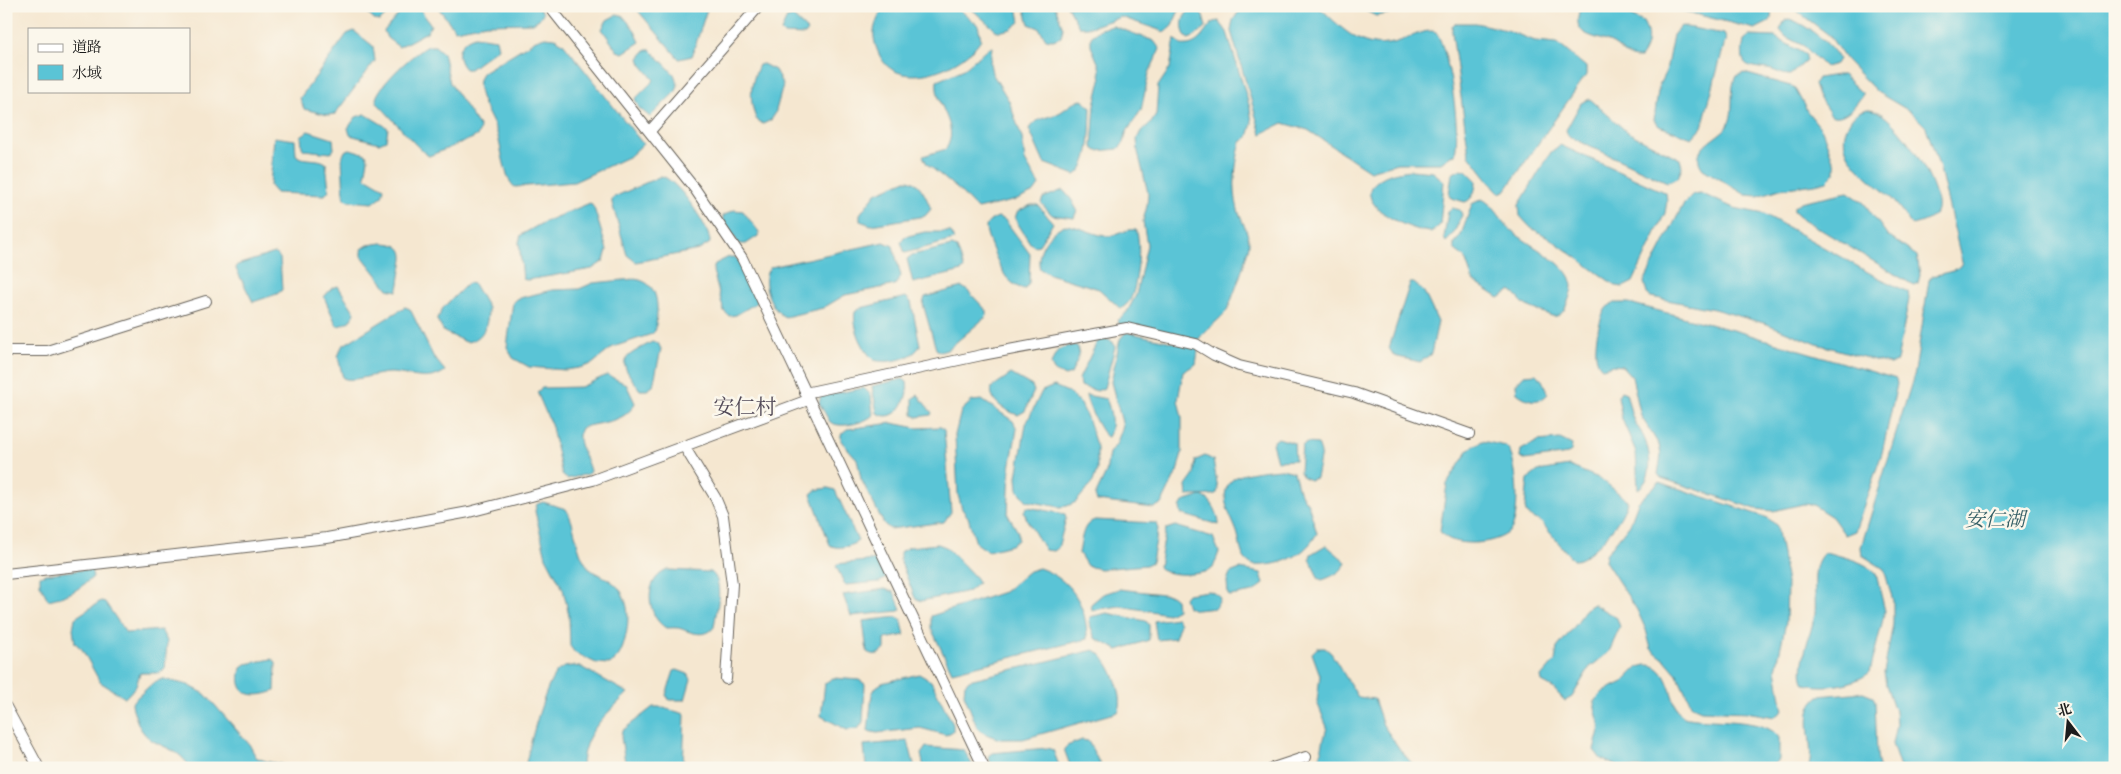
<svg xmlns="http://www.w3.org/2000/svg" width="2121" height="774" viewBox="0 0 2121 774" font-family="'IM FELL Double Pica','Noto Serif SC',serif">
<rect width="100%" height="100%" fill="#fbf7ec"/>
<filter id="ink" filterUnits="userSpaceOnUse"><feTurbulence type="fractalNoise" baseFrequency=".02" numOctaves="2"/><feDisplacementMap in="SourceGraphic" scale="10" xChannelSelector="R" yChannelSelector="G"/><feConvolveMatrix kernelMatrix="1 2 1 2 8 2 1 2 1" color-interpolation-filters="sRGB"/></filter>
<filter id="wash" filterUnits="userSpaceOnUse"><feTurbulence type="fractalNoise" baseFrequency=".0096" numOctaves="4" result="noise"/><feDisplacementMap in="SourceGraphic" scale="20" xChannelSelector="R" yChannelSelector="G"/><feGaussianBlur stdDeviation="1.12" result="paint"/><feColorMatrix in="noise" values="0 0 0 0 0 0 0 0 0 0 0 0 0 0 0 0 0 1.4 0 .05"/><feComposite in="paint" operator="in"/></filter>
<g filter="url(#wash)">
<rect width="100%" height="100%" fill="#f5e7d0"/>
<g fill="#5ac4d6" stroke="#3b7079">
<polygon points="360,6 395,6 380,21 374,20"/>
<polygon points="406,6 418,6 431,25 427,32 399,47 387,38 384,31"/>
<polygon points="437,6 538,6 543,13 539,19 533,23 486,24 455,30"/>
<polygon points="634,6 708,6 692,56 679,59"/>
<path d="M884,6H955L978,25L981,39C964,68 897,95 879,54C876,48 873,38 874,31C875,23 880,14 884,6Z"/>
<polygon points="968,6 1017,6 1020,22 1011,29 998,32"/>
<polygon points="1024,6 1055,6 1063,28 1061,37 1053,40 1046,39 1039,28 1029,24"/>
<polygon points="1067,6 1181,6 1172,26 1165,32 1121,17 1090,27 1079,27"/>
<path d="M1243,6H1318C1348,34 1367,57 1410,37C1417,34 1428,29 1436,32C1449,51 1461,130 1455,153L1441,163H1397L1370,171L1308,130L1283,123L1261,134L1231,31L1233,20Z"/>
<polygon points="1356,6 1428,6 1376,16"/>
<path d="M1581,6H1611L1643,22C1650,34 1649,47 1640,58C1627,59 1623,50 1613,44C1593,34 1569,38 1581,6Z"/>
<polygon points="1663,6 1772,6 1771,19 1769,22 1755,29"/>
<polygon points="1790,6 2115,6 2115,768 1900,768 1892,744 1896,725 1895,711 1886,685 1884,672 1893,624 1893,601 1884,569 1862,555 1861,547 1915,372 1929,280 1932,276 1953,271 1960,266 1962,262 1940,169 1926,127 1911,112 1877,92 1846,60 1829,35"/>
<path d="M1195,8L1203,16L1206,27L1194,37L1188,39C1179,30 1181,12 1195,8Z"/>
<polygon points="616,15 622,15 634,29 640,42 623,53 617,51 602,29 607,20"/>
<polygon points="792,16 808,31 805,35 784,34 781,31 787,18"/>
<path d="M1789,19C1804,23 1833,45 1839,59L1836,64L1825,67L1804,46L1786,37L1780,30L1785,20Z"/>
<path d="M1219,21L1227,32L1250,108L1252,123L1248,137L1241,142C1235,164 1232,187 1238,210C1241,221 1248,230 1249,242C1250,249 1230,308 1225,313C1216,323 1206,329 1198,340L1150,327L1119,324L1118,320L1127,312L1136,295L1147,245L1143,221L1147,206L1148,193L1138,152L1137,139L1141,131L1151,123L1156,115L1158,86L1170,68L1175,39L1181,45C1199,47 1203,33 1213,22Z"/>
<polygon points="1456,23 1476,23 1506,30 1535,41 1557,43 1586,67 1586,75 1505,191 1499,193 1496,190 1469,155 1452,32 1452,27"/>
<polygon points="1113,26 1154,41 1160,49 1149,73 1141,110 1126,133 1124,143 1118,149 1097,151 1092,147 1095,105 1101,80 1099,65 1091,46 1091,37 1100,29"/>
<polygon points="1681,26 1724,34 1726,38 1702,127 1692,138 1659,126 1654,120 1659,85 1666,71 1673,35"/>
<polygon points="354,31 373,46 375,61 335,114 328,115 304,109 300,98 347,34"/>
<path d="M475,36L496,39L498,48L470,69H465C453,56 459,40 475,36Z"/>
<path d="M1749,36L1775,37L1806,55V61L1790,75C1781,75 1776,70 1767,69C1746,66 1739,67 1744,40Z"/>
<path d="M545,37L555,38L563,43L643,144L630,156L574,182L515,187C505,182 501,145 497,133C492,117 469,87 483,72L536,40Z"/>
<path d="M429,46H435L443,53L450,83L480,128L478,135L473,138L429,156C423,155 387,112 378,104L376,99C378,86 416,50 429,46Z"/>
<path d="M990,47H992L990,63L992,73L1009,101L1022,138L1025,161L1039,185L1034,192L1017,200L977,209L960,191L927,164L923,156L946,149C961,125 934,106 937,81L962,70Z"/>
<polygon points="646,50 651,50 674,74 678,85 676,91 650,117 639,108 635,99 654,80 641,64 639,58"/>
<path d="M763,64L775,70L783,85L775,114L771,120L763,124L756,119C749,99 750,84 759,65Z"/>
<path d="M1744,73L1794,87L1807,111L1822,130L1835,165V173L1827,181L1815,184L1780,189L1758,196L1746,195L1703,169C1688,150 1715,140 1725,129C1737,116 1728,92 1736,76Z"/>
<path d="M1837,75H1843L1863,94C1857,104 1844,121 1831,115L1818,96L1814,85L1818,78Z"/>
<polygon points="1590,99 1627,132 1680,159 1682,167 1678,178 1667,182 1568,136 1566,130 1581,103"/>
<path d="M1082,100L1091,107C1090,125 1092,166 1075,175L1044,163L1029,129C1034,119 1046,118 1057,114C1066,110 1071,102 1082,100Z"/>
<path d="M1868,109C1894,108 1946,193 1936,212C1932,220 1920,223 1913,225L1910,223C1904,214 1898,205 1891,198C1872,179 1832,156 1848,125C1852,115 1858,111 1868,109Z"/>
<polygon points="365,114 388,128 386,140 379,143 350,135 348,128 356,117"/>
<polygon points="308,131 333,139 334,149 331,153 304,150 302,147 301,136"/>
<path d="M274,137L295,140L296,155C305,162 317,157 326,163L329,190L325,195L276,193L270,186Z"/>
<polygon points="1560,145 1666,193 1667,201 1665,213 1633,282 1623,287 1616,286 1548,237 1531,228 1520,216 1519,205 1551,152"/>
<polygon points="350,149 366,154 368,159 365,177 384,188 382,196 373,203 348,201 344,197 342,158 345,151"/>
<path d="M1461,169L1466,170L1476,180C1476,188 1474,199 1465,202L1451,198L1449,194L1452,174Z"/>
<path d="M1411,170L1433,172L1444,181L1440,225L1432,232C1414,232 1361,210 1371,187C1382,174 1395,172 1411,170Z"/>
<path d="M661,176C676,178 711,228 710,243L699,250L636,262L627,255L612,203V198Z"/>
<path d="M906,180C920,180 926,197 931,209L925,216L871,225L860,221V214L876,193Z"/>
<polygon points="1063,190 1071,199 1077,210 1074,218 1052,215 1041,203 1043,198"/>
<polygon points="1848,192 1864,203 1888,236 1917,256 1920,275 1918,283 1915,285 1908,282 1803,219 1794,211 1794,207 1800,202"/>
<polygon points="1700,193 1734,208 1764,214 1873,275 1908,292 1909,299 1897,361 1891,364 1885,363 1817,344 1767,324 1714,309 1651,297 1647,294 1644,282 1684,203 1693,194"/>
<path d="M1482,199C1494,205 1500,218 1508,227C1525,245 1564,259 1571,281C1574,288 1569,299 1566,306C1564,312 1558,318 1552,316C1544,313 1534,309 1527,306C1520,302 1517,294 1510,291L1499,298L1473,281L1465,258L1454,249V244L1461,235L1472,204Z"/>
<polygon points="590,203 594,208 607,250 604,261 592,269 527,280 523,279 519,242 521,235 544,222"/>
<polygon points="1031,205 1038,205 1053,223 1039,245 1034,246 1030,243 1015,219 1017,212"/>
<polygon points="1452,208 1460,210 1462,215 1453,235 1446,242 1444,238 1448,211"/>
<polygon points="734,210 743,211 759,232 758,236 746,244 739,244 723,220 723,216"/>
<path d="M998,217L1005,220L1030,254L1029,283L1025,289C1019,289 1012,283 1008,279C1002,274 985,234 986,227C988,221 993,219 998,217Z"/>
<path d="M1065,225C1079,226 1092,234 1105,236C1117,237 1126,228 1136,230C1142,242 1137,289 1130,300C1128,304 1124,306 1121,309L1099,289L1049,274L1040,269C1035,252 1049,231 1065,225Z"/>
<polygon points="925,232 951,232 954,240 905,253 901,242 904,237"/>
<path d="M884,242L893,246L901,276L895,285L845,295L823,308L785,317C771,311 758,278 771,267Z"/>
<path d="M382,243C410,244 403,258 400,276C399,282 399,287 397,291L388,289L362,256V249L368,245Z"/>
<polygon points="952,246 957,248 964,268 962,271 913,283 907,259 912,255"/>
<polygon points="275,253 280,258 282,290 277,294 253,302 236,269 237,265"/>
<polygon points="729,257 735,257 740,262 758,302 736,315 729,316 724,311 713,271 715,264"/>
<path d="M634,279C662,282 658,311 655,331L652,334L613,347L592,364L579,368L565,370L529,367L513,358L507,347L513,302L516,299L552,290L579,289L593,283Z"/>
<path d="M468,283L474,284L488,308C488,324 484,340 466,342L444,332L437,320L443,308Z"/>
<polygon points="1410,283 1414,283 1424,292 1438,322 1431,354 1420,362 1394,356 1389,348"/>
<path d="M338,286L355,313C352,321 345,325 337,326L324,297L332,288Z"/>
<polygon points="962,287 967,290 987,311 987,316 947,350 940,352 936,349 923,304 925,297"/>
<path d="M906,297L911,302L920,345C915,359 887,364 874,360C863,351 852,325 855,312L861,308Z"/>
<path d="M1614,303H1629L1740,332L1896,379L1897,384L1882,453L1855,531L1845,535L1832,517L1813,505L1803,504L1773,511L1756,509L1661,478L1658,474L1661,455L1659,445L1641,416L1632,377L1622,366L1614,365L1602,368C1590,360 1598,321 1605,310C1607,306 1611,305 1614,303Z"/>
<path d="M405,307L410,309L433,356L445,371C428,384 408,373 389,373C377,373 351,383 343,378L338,357L342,346Z"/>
<polygon points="1126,332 1195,347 1198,351 1196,364 1183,372 1178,400 1182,418 1182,453 1177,472 1162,503 1154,508 1097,501 1095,496 1106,473 1109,453 1116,445 1123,426 1111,382 1120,339"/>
<polygon points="1106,339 1113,342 1115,347 1104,388 1097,391 1080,386 1079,379 1096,344 1099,340"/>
<path d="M652,342L658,343L661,349L653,386L647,390H640C617,359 619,360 652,342Z"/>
<path d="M1075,345L1078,347L1079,356L1071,374L1065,376L1054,371L1051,365C1057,348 1058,348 1075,345Z"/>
<path d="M1011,374L1032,386L1034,391L1025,411L1018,415C1006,411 988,401 992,387Z"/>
<path d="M1536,374L1542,380L1548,394C1539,404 1527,401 1517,393L1516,384L1524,375Z"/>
<path d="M607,375L626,384L635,403C625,424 600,421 581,428C574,442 587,457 590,471L588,474L567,479L562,475L552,427L537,392L542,388L581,387Z"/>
<path d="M903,379L907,382C910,398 896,425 877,413L872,386Z"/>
<polygon points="1054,386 1068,392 1081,404 1088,420 1097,448 1097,470 1093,482 1076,502 1067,506 1060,507 1027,501 1018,490 1017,477 1026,424 1042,391"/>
<path d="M864,388L871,395L873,415C865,423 840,429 830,422L819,403L821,396Z"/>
<path d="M1621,391L1626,393C1629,402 1630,412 1634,421C1636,426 1640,429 1642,434C1651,450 1655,478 1638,489L1636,452L1622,419L1618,396Z"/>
<polygon points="918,395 932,413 931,415 917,417 913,415 913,398"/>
<path d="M1086,395L1106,399C1111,409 1114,428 1108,437C1102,437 1086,402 1086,395Z"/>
<polygon points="982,400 1013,421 1017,429 1010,468 1008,515 1018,532 1018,540 1011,545 988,551 976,543 968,517 962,509 958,495 955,435 961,411 972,401"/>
<polygon points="892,423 917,428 941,427 944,430 951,512 944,522 890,529 884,524 861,479 857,459 841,441 841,434 847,429"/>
<polygon points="1278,438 1294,443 1295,460 1277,461 1272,443"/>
<polygon points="1560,439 1572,445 1571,451 1568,454 1525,460 1520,457 1521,450 1538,441"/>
<path d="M1482,441L1506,446C1518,457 1521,519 1510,531C1497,545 1450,549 1440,531L1447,484L1469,449Z"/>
<polygon points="1307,443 1318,444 1321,453 1316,478 1310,480 1303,477 1300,472 1302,446"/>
<path d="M1205,456L1213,460L1218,489L1217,493C1211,497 1195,495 1187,496L1186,486L1194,475L1196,460Z"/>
<path d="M1569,466L1601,479L1627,500C1627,516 1589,562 1573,560L1541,522L1527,515L1525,508L1528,479L1538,471Z"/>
<path d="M1282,469L1294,472L1299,491L1308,504L1317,533C1305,557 1278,567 1253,565C1239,559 1241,544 1237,532C1232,517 1217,497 1231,481C1238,472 1270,470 1282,469Z"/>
<polygon points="1659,482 1768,518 1777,526 1787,583 1786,622 1776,669 1783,711 1775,717 1746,712 1701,710 1692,706 1677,674 1665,660 1651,649 1646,630 1637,610 1605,561 1606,554 1630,524 1638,502"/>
<path d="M828,488L835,490L858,541C852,546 837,550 830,545L811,494L816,490Z"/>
<path d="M1201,496C1212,498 1219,515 1219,525L1181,514L1180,507L1183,502Z"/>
<path d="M543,502L566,509C575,523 575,543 583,559C592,576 599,572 612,582C630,595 630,620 625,639C623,648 619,660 609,664L596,663L575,653L570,646L569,616L563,589L546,557L535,511L537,504Z"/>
<polygon points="1027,507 1065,514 1066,519 1058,548 1054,551 1045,550 1027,520 1024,511"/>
<path d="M1095,520L1156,523L1158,529L1152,562L1146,565L1100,569L1087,566L1079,553C1082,541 1081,524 1095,520Z"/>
<path d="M1175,526L1213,537L1219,552L1213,568C1203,576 1172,576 1161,570L1159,566L1166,529Z"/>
<polygon points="938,544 946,547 976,578 978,583 969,591 921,601 915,598 900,560 900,552 909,547"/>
<path d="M1326,545L1346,562C1344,571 1331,577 1322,580L1318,578L1310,558L1311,554Z"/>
<path d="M1825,553H1830C1845,558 1866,561 1876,574L1885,611L1870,672C1855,685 1824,689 1805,684C1796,667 1812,633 1815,613C1817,596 1809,563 1825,553Z"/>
<polygon points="876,560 881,562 886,578 880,582 845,585 836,566 837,564"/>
<path d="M1039,568C1071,579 1087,605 1087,639L952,672L931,628V616L1004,592L1029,571Z"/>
<path d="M91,569L93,577C75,592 70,595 48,600L40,584V576L45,574Z"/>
<polygon points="1240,569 1261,573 1264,584 1253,592 1230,596 1228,595 1227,581 1230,573"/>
<path d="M668,570L711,572C725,582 716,612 714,627C707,638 691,633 682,629C678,627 670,628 666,628C646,616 643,578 668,570Z"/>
<polygon points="885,589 894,592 901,609 899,611 851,616 843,595"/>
<polygon points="1119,589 1171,595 1176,599 1177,609 1168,614 1120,606 1092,610 1091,604 1103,594"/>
<polygon points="1209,591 1218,595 1220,599 1216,608 1196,610 1187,607 1184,598 1187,594"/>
<polygon points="101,601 105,602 126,633 161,630 167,641 165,669 159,673 140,673 136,686 125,698 100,682 82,649 75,643 73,629 75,618"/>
<polygon points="1593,604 1617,618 1620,627 1609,652 1589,668 1572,697 1565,701 1553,688 1542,682 1541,677 1555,661 1557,648 1578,622 1585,609"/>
<polygon points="1107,613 1146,621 1149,625 1149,640 1118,650 1095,638 1089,622 1090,617"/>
<path d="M897,617L901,619L905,635L885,639V649C881,655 873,656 867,652L863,621Z"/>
<polygon points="1177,618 1180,623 1175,638 1157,640 1154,621"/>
<polygon points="1317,648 1325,648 1331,653 1358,697 1374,699 1383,725 1401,751 1416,768 1320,768 1320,755 1327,727 1317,702 1320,675 1312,653"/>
<path d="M1094,650C1108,655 1127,698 1118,712L1023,739H1000L985,734L977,727L964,694L965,684L969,680Z"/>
<path d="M272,659L276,662L275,691C253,699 234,696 241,668L246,664Z"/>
<path d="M1646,665C1672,664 1669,705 1683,717C1704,723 1768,716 1779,738V760L1773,765L1741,768H1622L1601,759L1594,750L1600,727L1595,708V700L1604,691L1623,682L1638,667Z"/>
<path d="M574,666L581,667L628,693C605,716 582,733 582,768H525C529,747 544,688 556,673C561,667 567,666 574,666Z"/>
<polygon points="677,670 688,674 691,679 685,700 669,700 666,695 674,671"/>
<polygon points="919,674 931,681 953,724 953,731 946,735 920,728 877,733 868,731 872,694 876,687 882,683"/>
<polygon points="833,678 859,680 865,684 863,722 858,729 847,730 821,716 825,683"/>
<path d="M163,679L188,685L205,694L249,744L256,757C268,764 280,762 290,768H190C176,741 148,751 137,721C135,715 132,708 132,702L154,682Z"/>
<path d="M1863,692L1873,696L1875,702L1877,755L1879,768H1808C1817,746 1797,713 1819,696Z"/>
<polygon points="653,707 660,707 685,714 683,768 626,768 621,737 622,731"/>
<polygon points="1082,740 1088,741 1102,768 1071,768 1064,749 1067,746"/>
<polygon points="908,741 915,768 866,768 864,745"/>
<polygon points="926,747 964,750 974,768 924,768 921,754"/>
<polygon points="1047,748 1053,750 1060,768 993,768 988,756 992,753"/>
</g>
</g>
<g filter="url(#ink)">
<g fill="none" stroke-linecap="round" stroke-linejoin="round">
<defs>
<g id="minor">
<polyline points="549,6 695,189 742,258 984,768"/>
<polyline points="650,131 759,6"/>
<polyline points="6,351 47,351 206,301"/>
<polyline points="805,393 982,355 1127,328 1196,344 1214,355 1239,366 1354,393 1469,434"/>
<polyline points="684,446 715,497 723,516 732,584 726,679"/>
<polyline points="6,574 327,538 469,512 593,480 808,400"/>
<polyline points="6,707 39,768"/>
<polyline points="1273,768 1306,757"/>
</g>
</defs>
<use href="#minor" stroke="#68635b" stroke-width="12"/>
<use href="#minor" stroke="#fff" stroke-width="10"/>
</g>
</g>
<g text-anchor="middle" stroke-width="5" stroke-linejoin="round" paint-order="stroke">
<g font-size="20" font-style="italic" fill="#355f66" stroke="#fbf7ec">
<text x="1995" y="526">安仁湖</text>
</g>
<g font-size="21" fill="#534b59" stroke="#fbf7ec">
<text x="745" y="414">安仁村</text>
</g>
</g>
<rect width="2121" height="774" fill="none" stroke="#fbf7ec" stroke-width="25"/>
<rect x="28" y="28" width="162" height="65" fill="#fbf7ec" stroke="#a29f99"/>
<rect x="38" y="44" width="25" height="8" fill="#ffffff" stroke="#a29f99"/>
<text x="72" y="52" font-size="15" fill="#1c1c1c">道路</text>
<rect x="38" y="65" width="25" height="15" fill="#5ac4d6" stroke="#a29f99"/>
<text x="72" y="78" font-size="15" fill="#1c1c1c">水域</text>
<g transform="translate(2068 722) rotate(344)" stroke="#fbf7ec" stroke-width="4" paint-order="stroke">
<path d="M0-4L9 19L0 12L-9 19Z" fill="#1c1c1c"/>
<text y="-8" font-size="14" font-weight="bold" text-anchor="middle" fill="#1c1c1c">北</text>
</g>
</svg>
